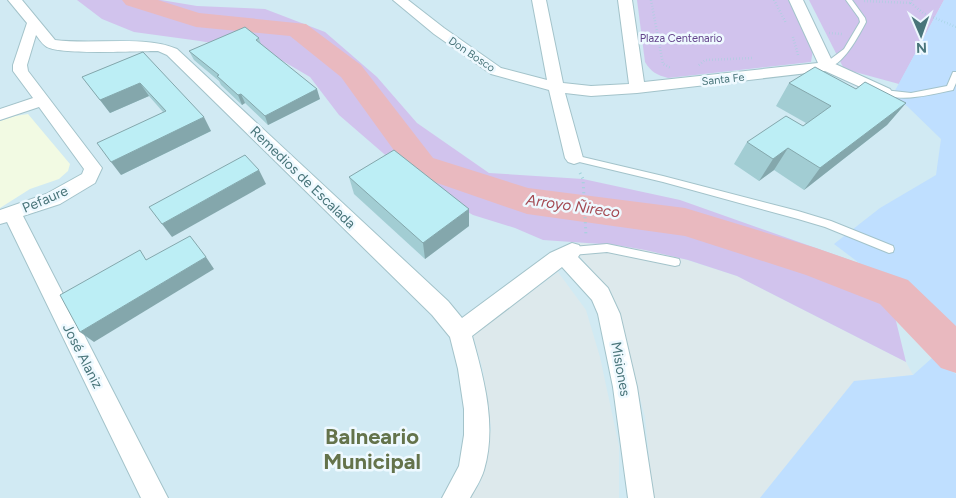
<svg xmlns="http://www.w3.org/2000/svg" width="956" height="498" viewBox="0 0 956 498" font-family="Figtree,sans-serif">
<rect width="100%" height="100%" fill="#e6f6fe"/>
<rect fill="#d1eaf3" x="0" y="0" width="956" height="498"/>
<g fill="#dde9ec">
<polygon points="578,243 616,245 645,250 687,260 737,276 906,362 913,375 854,382 760,498 653,498 645,417 612,294 572,247"/>
<polygon points="558,272 586,310 600,357 619,446 619,498 469,498 480,484 491,428 483,371 473,335"/>
</g>
<polygon fill="#f2fae3" points="28,114 70,164 68,171 59,179 30,189 0,208 0,121 15,116"/>
<g fill="#d1c3ed">
<polygon points="77,0 161,0 197,6 265,9 325,32 377,77 417,123 489,173 583,179 680,200 884,272 906,362 737,276 688,260 645,250 616,245 543,240 515,228 473,215 420,185 339,115 310,77 271,54 200,41 134,32 102,19"/>
<path d="M637,0H788L814,44L811,62L668,78C657,75 651,72 645,62Z"/>
<polygon points="809,0 944,0 899,84 844,69"/>
</g>
<g fill="#bfdfff">
<polygon points="944,0 956,0 956,336 834,244 880,208 936,175 941,139 907,106 891,98"/>
<polygon points="932,358 956,374 956,498 760,498 854,381 913,375"/>
</g>
<g fill="none" stroke-linecap="round" stroke-linejoin="round">
<polygon fill="#e9b9bf" fill-rule="evenodd" points="122,0 158,0 199,13 306,24 361,65 433,158 528,188 685,208 816,248 908,280 956,326 956,373 941,368 880,304 806,275 685,236 527,214 411,174 341,77 290,36 196,27 126,5"/>
<defs>
<g id="lane">
<path d="M846,0H852L865,18L866,22C859,35 842,69 824,68V64L844,49L860,22L859,18Z"/>
<path d="M953,72H956V83L953,90C934,94 897,104 880,92L884,90L911,93L947,86Z"/>
<polygon points="574,155 663,176 798,211 831,221 893,246 894,249 893,252 889,253 825,227 798,219 663,182 571,160 570,158"/>
<polygon points="607,244 675,258 679,259 680,262 679,265 675,266 607,252 572,255 568,254 567,251 568,248 572,247"/>
</g>
<g id="street">
<path d="M8,0H22L55,40C93,45 144,35 177,49L448,301L462,318L550,253L572,243L579,245L582,251L578,257L608,288L620,314L637,387L654,498H628L613,387L598,314L592,300L562,267L472,336C484,379 497,426 484,470C481,480 475,489 470,498H442L459,466L464,435V409L458,369L450,337L432,315L167,55L158,51C137,51 61,55 47,47C43,45 39,39 36,35L27,65L28,71L102,168L95,183L60,204L23,216L168,498H141L7,222L0,224V210L46,194L82,174L84,169L39,107L0,120V109L33,98L13,71V65L27,23Z"/>
<polygon points="393,0 408,0 444,28 501,68 547,80 532,0 546,0 563,83 591,86 629,84 618,0 632,0 644,82 818,63 789,0 803,0 833,63 890,89 892,92 890,95 878,95 825,71 637,93 591,96 565,93 583,158 580,162 574,164 568,162 565,158 549,90 491,74 434,34"/>
</g>
</defs>
<use href="#lane" stroke="#a3c3ca" stroke-width="2"/>
<use href="#street" stroke="#a3c3ca" stroke-width="2"/>
<g stroke="#9fd3db" stroke-width="2.5" stroke-dasharray="0.5 2.5" stroke-linecap="butt">
<polyline points="651,0 663,64 671,68"/>
<polyline points="774,0 786,23"/>
<polyline points="912,0 911,3 923,13 956,27"/>
<polyline points="864,1 911,3"/>
<polyline points="829,33 842,34"/>
<polyline points="793,37 798,55"/>
<polyline points="699,65 705,60 753,58"/>
</g>
<polyline stroke="#9fd3db" stroke-width="3" stroke-dasharray="1 4" stroke-linecap="butt" points="580,173 583,179 586,236"/>
<use href="#lane" fill="#fff" fill-rule="evenodd"/>
<use href="#street" fill="#fff" fill-rule="evenodd"/>
</g>
<g fill="#a2cdd3">
<polygon points="259,38 261,44 320,99 268,125 245,103 242,105 221,85 219,81 194,60 189,51"/>
<polygon points="143,52 211,131 121,175 163,112 149,96 110,113 82,77"/>
<polygon points="789,83 856,89 906,103 887,125 804,190 774,170 759,181 734,164 747,142 803,126 806,123 776,106"/>
<polygon points="349,177 469,226 425,259 354,194"/>
</g>
<g fill="#84a7ac">
<polygon points="140,83 149,96 110,113 100,100"/>
<polygon points="317,89 320,99 268,125 265,116"/>
<polygon points="241,94 245,103 242,105 238,95"/>
<polygon points="906,103 887,125 804,190 820,168"/>
<polygon points="204,117 211,131 121,175 111,162"/>
<polygon points="788,148 774,170 759,181 773,159"/>
<polygon points="259,170 266,184 172,237 162,224"/>
<polygon points="469,209 469,226 425,259 423,243"/>
<polygon points="206,257 214,269 94,342 80,332"/>
</g>
<g fill="#bceef5" stroke="#84a7ac">
<polygon points="245,27 259,38 256,40 317,89 265,116 241,94 238,95 217,76 219,75 189,51"/>
<polygon points="143,52 204,117 111,162 97,143 166,111 140,83 100,100 82,77"/>
<polygon points="815,67 856,89 865,82 906,103 820,168 788,148 773,159 747,142 786,116 803,126 831,106 789,83"/>
<polygon points="394,150 469,209 423,243 349,177"/>
<polygon points="245,155 259,170 162,224 149,207"/>
<polygon points="190,236 206,257 80,332 60,295 140,250 146,260"/>
</g>
<g text-anchor="middle" stroke-width="5" stroke-linejoin="round" paint-order="stroke">
<g font-size="11" fill="#64458c" stroke="#eef9ff">
<text x="681" y="42">Plaza Centenario</text>
</g>
<g font-size="11" fill="#49757a" stroke="#eef9ff">
<text transform="translate(472 54) rotate(34)" y="4">Don Bosco</text>
<text transform="translate(723 79) rotate(-6)" y="4">Santa Fe</text>
</g>
<g font-size="14" fill="#49757a" stroke="#eef9ff">
<text transform="translate(303 177) rotate(44)" y="5">Remedios de Escalada</text>
<text transform="translate(45 199) rotate(-23)" y="5">Pefaure</text>
<text transform="translate(83 356) rotate(63)" y="5">José Alaniz</text>
<text transform="translate(621 369) rotate(80)" y="5">Misiones</text>
</g>
<g font-size="15" font-style="italic" fill="#a44952" stroke="#eef9ff">
<text transform="translate(573 206) rotate(8)" y="5">Arroyo Ñireco</text>
</g>
<g font-size="22" font-weight="bold" fill="#64734b" stroke="#eef9ff">
<text x="372" y="444">Balneario<tspan x="372" dy="25">Municipal</tspan></text>
</g>
</g>
<g transform="translate(921 35) rotate(178)" stroke="#eef9ff" stroke-width="4" paint-order="stroke">
<path d="M0-4L9 19L0 12L-9 19Z" fill="#49757a"/>
<text y="-8" font-size="14" font-weight="bold" text-anchor="middle" fill="#49757a">N</text>
</g>
</svg>
